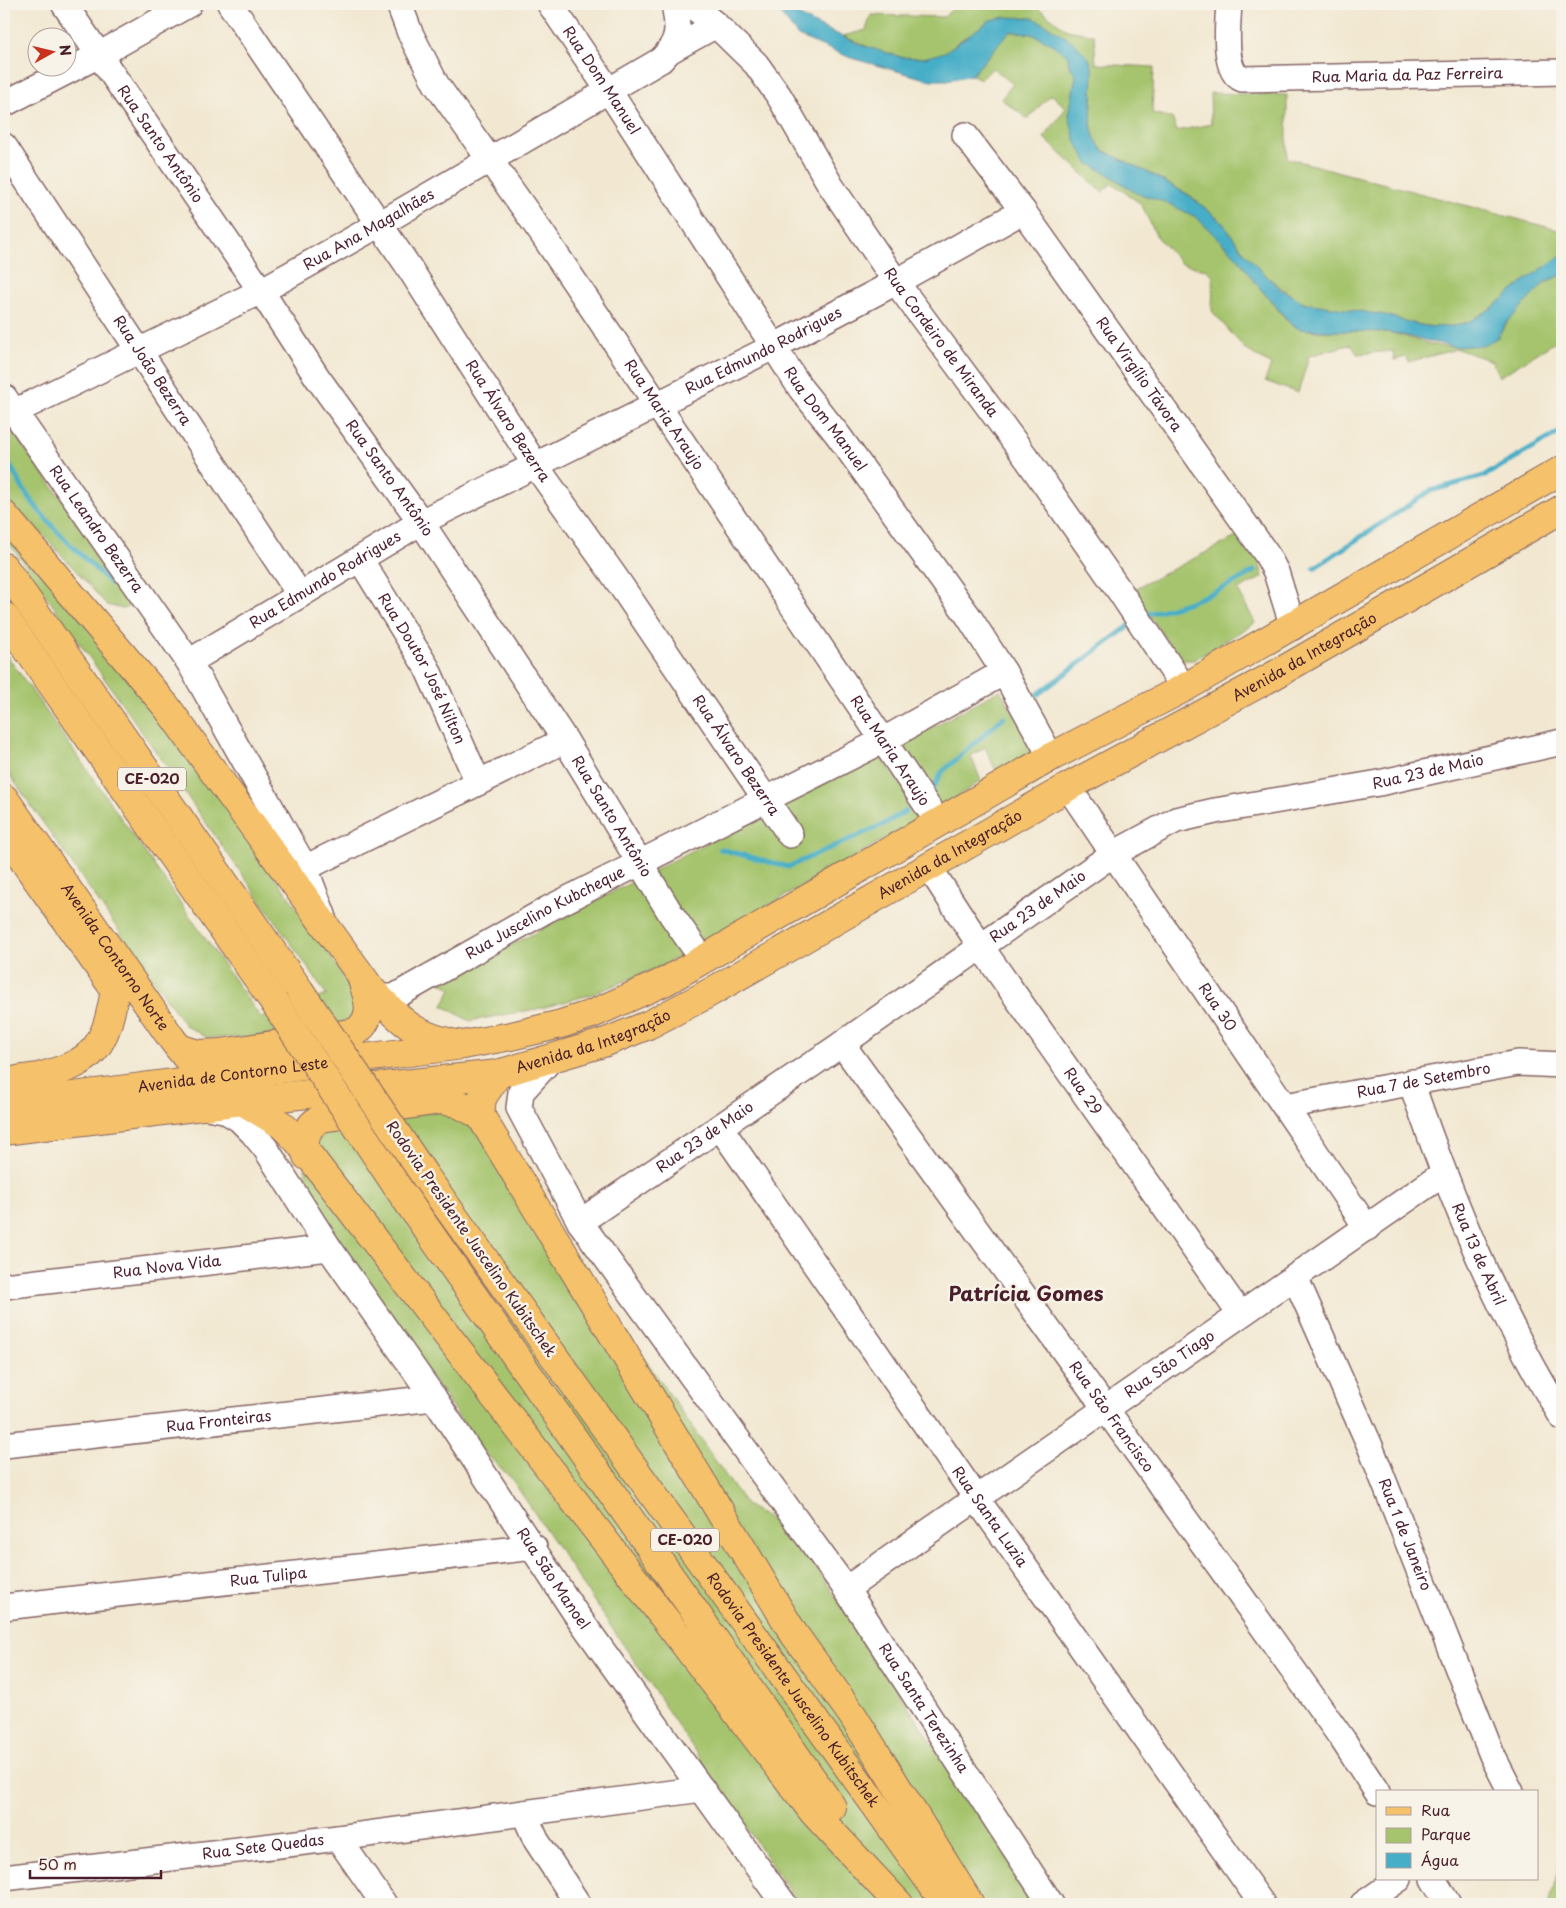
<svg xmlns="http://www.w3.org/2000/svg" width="1566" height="1908" viewBox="0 0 1566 1908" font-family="'Playpen Sans',sans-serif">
<rect width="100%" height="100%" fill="#f7f3e8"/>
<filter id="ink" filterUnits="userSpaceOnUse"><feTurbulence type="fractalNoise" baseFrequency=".02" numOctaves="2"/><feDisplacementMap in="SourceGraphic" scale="10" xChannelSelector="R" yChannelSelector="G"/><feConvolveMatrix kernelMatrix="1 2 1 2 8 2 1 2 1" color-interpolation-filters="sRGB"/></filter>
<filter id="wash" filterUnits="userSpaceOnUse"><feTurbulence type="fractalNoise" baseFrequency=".0096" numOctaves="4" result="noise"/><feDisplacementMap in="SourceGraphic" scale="20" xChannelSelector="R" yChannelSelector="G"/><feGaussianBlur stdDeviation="1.12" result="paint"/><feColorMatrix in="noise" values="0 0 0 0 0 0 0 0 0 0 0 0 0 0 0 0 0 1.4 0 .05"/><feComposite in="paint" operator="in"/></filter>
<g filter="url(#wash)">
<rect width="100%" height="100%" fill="#f2e8d2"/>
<g fill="#a5c46d" stroke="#78724c">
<path d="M957,4H1033L1067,30L1094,35L1096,64L1154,67L1152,113L1172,118L1177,131L1211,124L1210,93L1287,95V158L1562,231V255L1526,280L1492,308L1469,322L1456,326L1433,327L1415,324L1385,315L1318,306L1297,300L1265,275L1243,251L1222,222L1191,196L1153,175L1102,150L1094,137L1091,124L1093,71L1089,58L1073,42L1034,18C1013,23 991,27 971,34C961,38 954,47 946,52C914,69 872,49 843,36L866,30L871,15L944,17Z"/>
<path d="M1009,32C1033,30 1050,42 1068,56L1069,65L1076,75L1069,115L1088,163L1108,174L1136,193L1165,202L1196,217L1238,258L1253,280L1291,325C1321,338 1356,327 1387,332C1410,336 1432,348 1455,347C1469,347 1484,341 1497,338C1508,319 1540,280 1562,275V338L1499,377L1492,361L1457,349L1408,362L1406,357L1394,360L1393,351L1357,354L1352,344L1309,356L1298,393L1265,381L1271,365L1245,349L1212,311L1213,277L1207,270L1180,263L1156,235L1141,204L1112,183L1102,192L1044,138L1066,108L1051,94L1028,119L1001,99L1013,84L993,68L981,79L972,75Z"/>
<polygon points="4,421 95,544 130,597 132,605 123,609 107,605 45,537 4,497"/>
<polygon points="4,525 161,715 330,955 360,1005 350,1023 257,1037 207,1038 185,1025 4,767 4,651 261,1018 327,995 4,536"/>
<polygon points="1242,534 1257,554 1263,577 1238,590 1255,623 1194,660 1180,660 1132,590"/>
<polygon points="1000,690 1034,748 1034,753 997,773 985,747 971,756 981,781 943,806 936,802 899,746"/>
<polygon points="876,759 884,760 921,815 917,821 662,966 593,994 542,1008 470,1021 443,1006 451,989 441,982 764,813"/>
<polygon points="454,1111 509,1162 746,1505 792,1532 1040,1904 798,1904 511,1478 480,1448 328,1227 308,1188 305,1168 323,1120"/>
<polygon points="1562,1854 1562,1904 1549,1904"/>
</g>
<path fill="#47aec7" stroke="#486679" d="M773,4H790L800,16L817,25L864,46L901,57L924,58L945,52L990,20L1004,17L1034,18L1056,31L1073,42L1089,58L1093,71L1091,124L1094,137L1102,150L1153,175L1190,196L1222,222L1243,251L1265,275L1282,290L1305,303L1385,315L1415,324L1433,327L1456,326L1469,322L1492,308L1526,280L1562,255V275L1545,282L1504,326L1497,338L1485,345L1455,347L1389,332L1332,331L1300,329L1292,325L1253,280L1238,258L1196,217L1165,202L1136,193L1108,174L1088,163L1075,141L1069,115L1076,75L1069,65L1068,56C1050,42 1033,30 1009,32L972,75L948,80H929L851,58L798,36Z"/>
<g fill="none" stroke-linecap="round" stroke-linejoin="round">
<g stroke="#47aec7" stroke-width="5">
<path d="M4,456C14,470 20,486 30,499C53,530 83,556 110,583"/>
<polyline points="1314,568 1430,491 1484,476 1562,431"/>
<path d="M1147,614C1183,606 1222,591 1254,571"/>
<polyline points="1034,697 1129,626"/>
<polyline points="930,794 942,772 1004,717"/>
<polyline points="720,849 788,867 884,824 906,811"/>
</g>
</g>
</g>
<g filter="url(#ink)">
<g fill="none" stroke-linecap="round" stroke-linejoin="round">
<defs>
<g id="minor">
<path id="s1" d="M64,4L261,291L317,377L421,522L565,740L671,914L703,960"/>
<path id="s2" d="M230,4L408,266L536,466L615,577L790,835"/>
<path id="s3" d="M399,4L410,33L436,84L543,235L938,822"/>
<path id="s4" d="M550,4L609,91L801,389L838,435L969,617L1004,672L1051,757"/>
<path id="s5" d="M690,4L716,25L756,64L779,96L831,186L896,282L1028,460L1121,593L1184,688"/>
<path id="s6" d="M1229,4C1228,22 1222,71 1242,79L1562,72"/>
<polyline points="671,50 716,25"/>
<polyline points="4,104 99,55 189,4"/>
<path id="s7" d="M965,135L1023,211L1267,555L1276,572L1293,627"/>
<path id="s8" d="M4,146L300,595"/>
<path id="s9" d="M4,397L189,662L305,868L323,915"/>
<path id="s10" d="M14,412L261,291L378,225L661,60C680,41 679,29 674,4"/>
<path id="s11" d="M360,559L427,668L478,782"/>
<path id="s12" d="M189,662L421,522L773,347L896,282L1023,211"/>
<path id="s13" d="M1068,787L1367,1228"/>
<path id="s14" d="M929,867L981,947L1240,1314"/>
<polyline points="305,868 565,740"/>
<path id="s15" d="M378,997H394L548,909L884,740L1004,672"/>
<path id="s16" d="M842,1044L1238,1592L1343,1740L1377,1792"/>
<path id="s17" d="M550,1060L521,1092L519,1108L580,1222L846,1589L1051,1904"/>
<path id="s18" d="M1411,1082C1451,1198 1498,1313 1562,1417"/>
<path id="s19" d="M201,1106L224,1110L239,1119L253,1133L266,1149L329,1248L434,1398L574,1611L784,1904"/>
<path id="s20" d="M1285,1106L1518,1063L1562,1065"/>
<path id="s21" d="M720,1127L977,1499L1262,1904"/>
<path id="s22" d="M580,1222L842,1044L1113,854L1176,820L1215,811L1379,783L1562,742"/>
<path id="s23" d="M1295,1277L1370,1446L1492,1755L1511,1792"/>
<path id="s24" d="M4,1286L329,1248"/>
<path id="s25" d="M4,1445L434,1398"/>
<path id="s26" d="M846,1589L1443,1174"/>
<path id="s27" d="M4,1607L534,1547"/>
<polyline points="524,1813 536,1840 578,1904"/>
<polyline points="338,1838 384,1904"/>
<path id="s28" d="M4,1878L338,1838L702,1789"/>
<polyline points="1433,1879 1448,1904"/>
<polyline points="1363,1904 1399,1879"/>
</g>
<g id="major">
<path id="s29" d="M4,798L172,1039L193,1066"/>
<polyline points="4,833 115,990"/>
<path d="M4,1084C14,1079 26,1079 38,1077C95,1062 105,1048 115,990"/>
<path id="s30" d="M4,1105L463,1045L511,1036L561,1024L592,1014L666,981L1051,757L1184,688L1562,470"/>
<path id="s31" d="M4,1131L242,1101L498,1074L606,1042L648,1025L702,997L1068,787L1273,676L1562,509"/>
</g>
<g id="highway">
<path d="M4,515L166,706L371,989C403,1023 415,1038 463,1045"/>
<polyline points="4,567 300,991"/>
<polyline points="4,616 274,1002"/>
<path d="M179,1048L198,1054L221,1053L356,1032C375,1017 369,1000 362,980"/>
<polyline points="242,1101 282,1125 298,1141 814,1813 899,1904"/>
<polyline points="480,1115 482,1098 498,1074"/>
<path d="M307,1156C302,1140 306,1125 322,1118L440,1100L457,1103L480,1115L794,1634L853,1716L970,1904"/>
<path id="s32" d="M425,1176L946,1904"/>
<polyline points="398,1188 832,1807"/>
</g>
</defs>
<use href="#minor" stroke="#856565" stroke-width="28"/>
<use href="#major" stroke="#856565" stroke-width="30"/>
<use href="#highway" stroke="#856565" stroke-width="30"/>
<use href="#minor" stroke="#fff" stroke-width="25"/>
<use href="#major" stroke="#f5c16b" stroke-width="28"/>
<use href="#highway" stroke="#f5c16b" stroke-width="28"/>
<defs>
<g id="highway-bridge">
<polyline points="300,991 425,1176"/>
<polyline points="274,1002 398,1188"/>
</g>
</defs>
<use href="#highway-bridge" stroke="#856565" stroke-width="30" stroke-linecap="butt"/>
<use href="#highway-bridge" stroke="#f5c16b" stroke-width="28"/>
</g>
</g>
<g text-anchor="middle" stroke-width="5" stroke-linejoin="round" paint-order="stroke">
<g fill="#f7f3e8" stroke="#7e5f64" stroke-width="1">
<rect x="118" y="767.5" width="68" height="23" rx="4"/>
<rect x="651" y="1528.5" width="68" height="23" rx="4"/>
</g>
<g font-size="14" font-weight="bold" fill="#4a1f2b">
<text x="152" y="784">CE-020</text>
<text x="685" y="1545">CE-020</text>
</g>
<g font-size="15" fill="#4a1f2b" stroke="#f7f3e8">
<text dy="5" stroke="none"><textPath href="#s6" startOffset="245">Rua Maria da Paz Ferreira</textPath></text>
<text dy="5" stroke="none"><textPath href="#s4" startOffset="92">Rua Dom Manuel</textPath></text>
<text dy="5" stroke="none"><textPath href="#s1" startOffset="170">Rua Santo Antônio</textPath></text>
<text dy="5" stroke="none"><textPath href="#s10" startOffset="399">Rua Ana Magalhães</textPath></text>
<text dy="5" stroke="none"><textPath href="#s5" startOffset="424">Rua Cordeiro de Miranda</textPath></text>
<text dy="5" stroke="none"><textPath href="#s12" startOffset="654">Rua Edmundo Rodrigues</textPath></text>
<text dy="5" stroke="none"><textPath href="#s8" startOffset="269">Rua João Bezerra</textPath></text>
<text dy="5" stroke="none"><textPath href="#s7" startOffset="296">Rua Virgílio Távora</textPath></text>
<text dy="5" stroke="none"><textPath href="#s3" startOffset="490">Rua Maria Araujo</textPath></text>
<text dy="5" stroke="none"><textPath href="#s4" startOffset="498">Rua Dom Manuel</textPath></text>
<text dy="5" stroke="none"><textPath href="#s2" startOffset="501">Rua Álvaro Bezerra</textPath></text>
<text dy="5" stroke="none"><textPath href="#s1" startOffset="575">Rua Santo Antônio</textPath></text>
<text dy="5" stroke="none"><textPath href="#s9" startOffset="161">Rua Leandro Bezerra</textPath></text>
<text dy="5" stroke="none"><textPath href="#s12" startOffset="159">Rua Edmundo Rodrigues</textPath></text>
<text dy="5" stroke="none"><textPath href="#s31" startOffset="1408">Avenida da Integração</textPath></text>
<text dy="5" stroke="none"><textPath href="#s11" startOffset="126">Rua Doutor José Nilton</textPath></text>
<text dy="5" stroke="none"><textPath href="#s3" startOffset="895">Rua Maria Araujo</textPath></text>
<text dy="5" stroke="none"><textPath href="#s2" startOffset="906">Rua Álvaro Bezerra</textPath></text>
<text dy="5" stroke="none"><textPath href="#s22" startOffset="976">Rua 23 de Maio</textPath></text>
<text dy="5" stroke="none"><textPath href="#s1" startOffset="980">Rua Santo Antônio</textPath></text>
<text dy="5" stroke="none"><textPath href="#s31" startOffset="1002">Avenida da Integração</textPath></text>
<text dy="5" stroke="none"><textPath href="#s22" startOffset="556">Rua 23 de Maio</textPath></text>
<text dy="5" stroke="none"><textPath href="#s15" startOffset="189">Rua Juscelino Kubcheque</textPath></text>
<text dy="5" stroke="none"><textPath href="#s29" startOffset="194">Avenida Contorno Norte</textPath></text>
<text dy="5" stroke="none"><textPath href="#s13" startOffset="266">Rua 30</textPath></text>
<text dy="5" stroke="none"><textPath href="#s31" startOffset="598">Avenida da Integração</textPath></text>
<text dy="5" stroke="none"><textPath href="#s30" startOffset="231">Avenida de Contorno Leste</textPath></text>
<text dy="5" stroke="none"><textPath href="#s20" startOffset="141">Rua 7 de Setembro</textPath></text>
<text dy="5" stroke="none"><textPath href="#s14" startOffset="272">Rua 29</textPath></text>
<text dy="5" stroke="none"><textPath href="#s22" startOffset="151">Rua 23 de Maio</textPath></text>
<text transform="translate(471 1239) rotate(55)" y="5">Rodovia Presidente Juscelino Kubitschek</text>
<text dy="5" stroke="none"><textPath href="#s18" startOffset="185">Rua 13 de Abril</textPath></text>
<text dy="5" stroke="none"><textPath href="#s24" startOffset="164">Rua Nova Vida</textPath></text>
<text dy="5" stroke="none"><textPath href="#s26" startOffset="394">Rua São Tiago</textPath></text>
<text dy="5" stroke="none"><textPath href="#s16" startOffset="460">Rua São Francisco</textPath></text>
<text dy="5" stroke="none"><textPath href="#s25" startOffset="216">Rua Fronteiras</textPath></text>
<text dy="5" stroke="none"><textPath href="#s21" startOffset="474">Rua Santa Luzia</textPath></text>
<text dy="5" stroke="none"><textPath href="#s23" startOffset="280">Rua 1 de Janeiro</textPath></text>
<text dy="5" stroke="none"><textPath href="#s27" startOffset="266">Rua Tulipa</textPath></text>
<text dy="5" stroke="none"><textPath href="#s19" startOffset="598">Rua São Manoel</textPath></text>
<text dy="5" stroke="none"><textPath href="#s32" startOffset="632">Rodovia Presidente Juscelino Kubitschek</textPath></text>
<text dy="5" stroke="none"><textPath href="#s17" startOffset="784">Rua Santa Terezinha</textPath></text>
<text dy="5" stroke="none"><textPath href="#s28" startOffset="261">Rua Sete Quedas</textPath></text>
</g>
<g font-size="20" font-weight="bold" fill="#4a1f2b" stroke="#f7f3e8">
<text x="1026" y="1301">Patrícia Gomes</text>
</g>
</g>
<rect width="1566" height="1908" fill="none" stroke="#f7f3e8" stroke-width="20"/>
<rect x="1376" y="1790" width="162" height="90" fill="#f7f3e8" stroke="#b29e9c"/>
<rect x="1386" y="1807" width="25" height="8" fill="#f5c16b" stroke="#b29e9c"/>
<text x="1421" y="1816" font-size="15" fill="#4a1f2b">Rua</text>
<rect x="1386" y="1828" width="25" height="15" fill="#a5c46d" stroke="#b29e9c"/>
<text x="1421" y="1840" font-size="15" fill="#4a1f2b">Parque</text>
<rect x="1386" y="1853" width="25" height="15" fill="#47aec7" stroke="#b29e9c"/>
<text x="1421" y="1866" font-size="15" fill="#4a1f2b">Água</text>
<g transform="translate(52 52) rotate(82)"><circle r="24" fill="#f7f3e8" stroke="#b29e9c"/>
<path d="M0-4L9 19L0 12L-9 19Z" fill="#c8321e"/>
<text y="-8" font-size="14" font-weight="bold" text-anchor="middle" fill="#4a1f2b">N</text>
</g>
<path d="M30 1870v8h131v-8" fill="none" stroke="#4a1f2b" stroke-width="2.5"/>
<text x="38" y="1870" font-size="15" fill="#4a1f2b" stroke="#f7f3e8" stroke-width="4" paint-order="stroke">50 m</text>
</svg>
